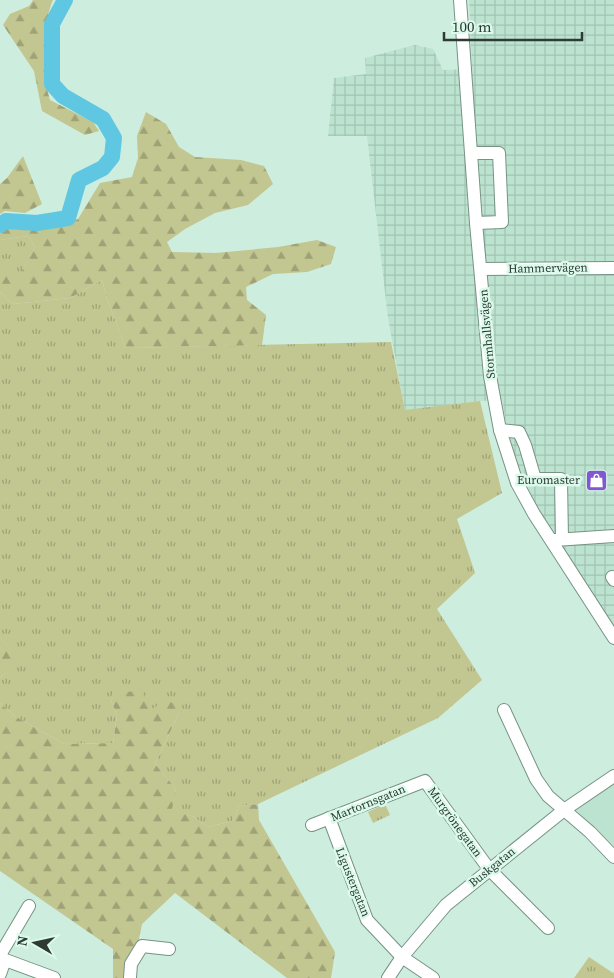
<svg xmlns="http://www.w3.org/2000/svg" width="614" height="978" viewBox="0 0 614 978" font-family="'Source Serif 4',serif">
<defs>
<pattern id="industrial-grid" width="8" height="8" patternUnits="userSpaceOnUse" patternTransform="scale(1.25)"><rect width="8" height="8" fill="#bce3d0"/><path d="M0 4h8M4 0v8" fill="none" stroke="#a2c4b3"/></pattern>
<pattern id="grass-tufts" width="24" height="20" patternUnits="userSpaceOnUse" patternTransform="scale(1.25)"><rect width="24" height="20" fill="#c2c690"/><path d="M3 7l-1-3M5 7V3M7 7l1-3M15 17l-1-3M17 17v-4M19 17l1-3" fill="none" stroke="#9ea276"/></pattern>
<pattern id="forest-firs" width="22" height="20" patternUnits="userSpaceOnUse" patternTransform="scale(1.25)"><rect width="22" height="20" fill="#c2c690"/><path d="M5 1l3.5 6h-7zM16 11l3.5 6h-7z" fill="#9ea276"/></pattern>
</defs>
<rect width="100%" height="100%" fill="#cdedde"/>
<polygon fill="#bce3d0" points="614,784 614,846 575,809"/>
<polygon fill="url(#industrial-grid)" points="469,0 614,0 614,626 543,518 526,486 509,439 502,400 480,401 405,411 388,318 367,136 328,136 334,78 366,74 365,58 415,45 433,49 443,70 472,69"/>
<g fill="url(#grass-tufts)">
<polygon points="28,236 35,247 17,281 0,278 0,240"/>
<polygon points="102,280 107,299 126,348 391,342 405,410 480,401 502,493 457,519 475,573 437,609 482,680 438,718 258,804 239,806 233,821 208,827 192,816 171,809 176,789 155,764 179,713 149,712 110,698 117,715 113,743 64,744 13,715 0,703 0,678 19,658 0,638 0,292 13,304 70,298"/>
<polygon points="385,804 390,815 373,823 368,812"/>
<polygon points="589,957 613,973 614,972 614,978 574,978"/>
</g>
<g fill="url(#forest-firs)">
<path d="M33,0H53C45,16 43,59 45,77C45,84 48,92 50,100L93,122L99,131L85,135L42,111L34,71L3,25L10,14L29,6Z"/>
<polygon points="146,112 166,124 179,147 195,157 241,160 264,166 273,184 248,205 215,213 185,229 167,242 172,252 216,253 278,247 317,240 336,247 331,264 307,272 273,274 246,287 247,300 266,315 262,345 126,348 107,299 102,280 70,298 13,304 0,292 0,278 4,274 17,280 35,247 28,236 0,240 0,231 3,228 61,227 78,219 100,183 132,177 138,158 137,136"/>
<polygon points="23,156 42,204 25,213 5,211 0,214 0,184 7,178"/>
<polygon points="0,638 20,658 0,678"/>
<polygon points="117,687 127,692 142,690 149,711 166,700 177,705 179,713 155,764 176,789 172,809 192,816 208,827 233,821 239,806 258,804 259,820 335,952 331,978 287,978 175,893 142,924 136,953 126,959 123,978 113,978 113,949 0,871 0,703 13,715 64,744 113,743 117,715 110,698"/>
</g>
<g fill="none" stroke-linecap="round" stroke-linejoin="round">
<polyline stroke="#60c7e2" stroke-width="16" points="0,225 6,221 37,223 68,218 79,180 103,168 112,157 114,138 103,119 63,96 52,84 52,24 65,0"/>
<defs>
<g id="minor">
<polyline points="460,0 476,223 490,376 500,430 517,483 534,514 614,638"/>
<polyline points="471,153 499,153 502,222 476,223"/>
<polyline points="481,269 614,268"/>
<polyline points="500,430 519,432 525,445 535,479 561,479 562,539"/>
<polyline points="555,540 614,536"/>
<polyline points="612,577 614,580"/>
<polyline points="504,710 536,779 548,796 590,832 614,857"/>
<polyline points="329,818 367,920 402,957 433,978"/>
<polyline points="312,825 425,781 489,869 548,928"/>
<polyline points="0,955 29,906"/>
<polyline points="0,958 54,978"/>
<polyline points="0,974 5,960"/>
<polyline points="130,978 131,964 142,946 169,949"/>
<polyline points="388,978 402,957 446,905 564,810 614,776"/>
</g>
</defs>
<use href="#minor" stroke="#769385" stroke-width="14"/>
<use href="#minor" stroke="#fff" stroke-width="12"/>
</g>
<defs>
<symbol id="shop-square" viewBox="-11 -11 22 22"><rect x="-9" y="-9" width="18" height="18" rx="4" fill="#8257d0" stroke="#dbfaeb"/><path d="M-5-2.5h2.3a2.7 3.5 0 0 1 5.4 0H5L5.5 6h-11ZM-1.5-2.5h3a1.5 2.3 0 0 0-3 0Z" fill="#fff"/></symbol>
</defs>
<g fill-rule="evenodd">
<use href="#shop-square" x="584" y="468" width="25" height="25"/>
</g>
<g text-anchor="middle" stroke-width="5" stroke-linejoin="round" paint-order="stroke">
<g font-size="12" fill="#2e3b35" stroke="#dbfaeb">
<text transform="translate(548 268) rotate(-1)" y="4">Hammervägen</text>
<text transform="translate(487 334) rotate(-95)" y="4">Stormhallsvägen</text>
<text transform="translate(368 803) rotate(-22)" y="4">Martornsgatan</text>
<text transform="translate(455 822) rotate(54)" y="4">Murgrönegatan</text>
<text transform="translate(492 867) rotate(-39)" y="4">Buskgatan</text>
<text transform="translate(353 882) rotate(68)" y="4">Ligustergatan</text>
</g>
<g font-size="12" fill="#2e3b35" stroke="#dbfaeb" text-anchor="end">
<text x="580" y="484">Euromaster</text>
</g>
</g>
<g transform="translate(35 943) rotate(279)" stroke="#dbfaeb" stroke-width="4" paint-order="stroke">
<path d="M0-4L9 19L0 12L-9 19Z" fill="#2e3b35"/>
<text y="-8" font-size="14" font-weight="bold" text-anchor="middle" fill="#2e3b35">N</text>
</g>
<path d="M444 32v8h138v-8" fill="none" stroke="#2e3b35" stroke-width="2.5"/>
<text x="452" y="32" font-size="15" fill="#2e3b35" stroke="#dbfaeb" stroke-width="4" paint-order="stroke">100 m</text>
</svg>
